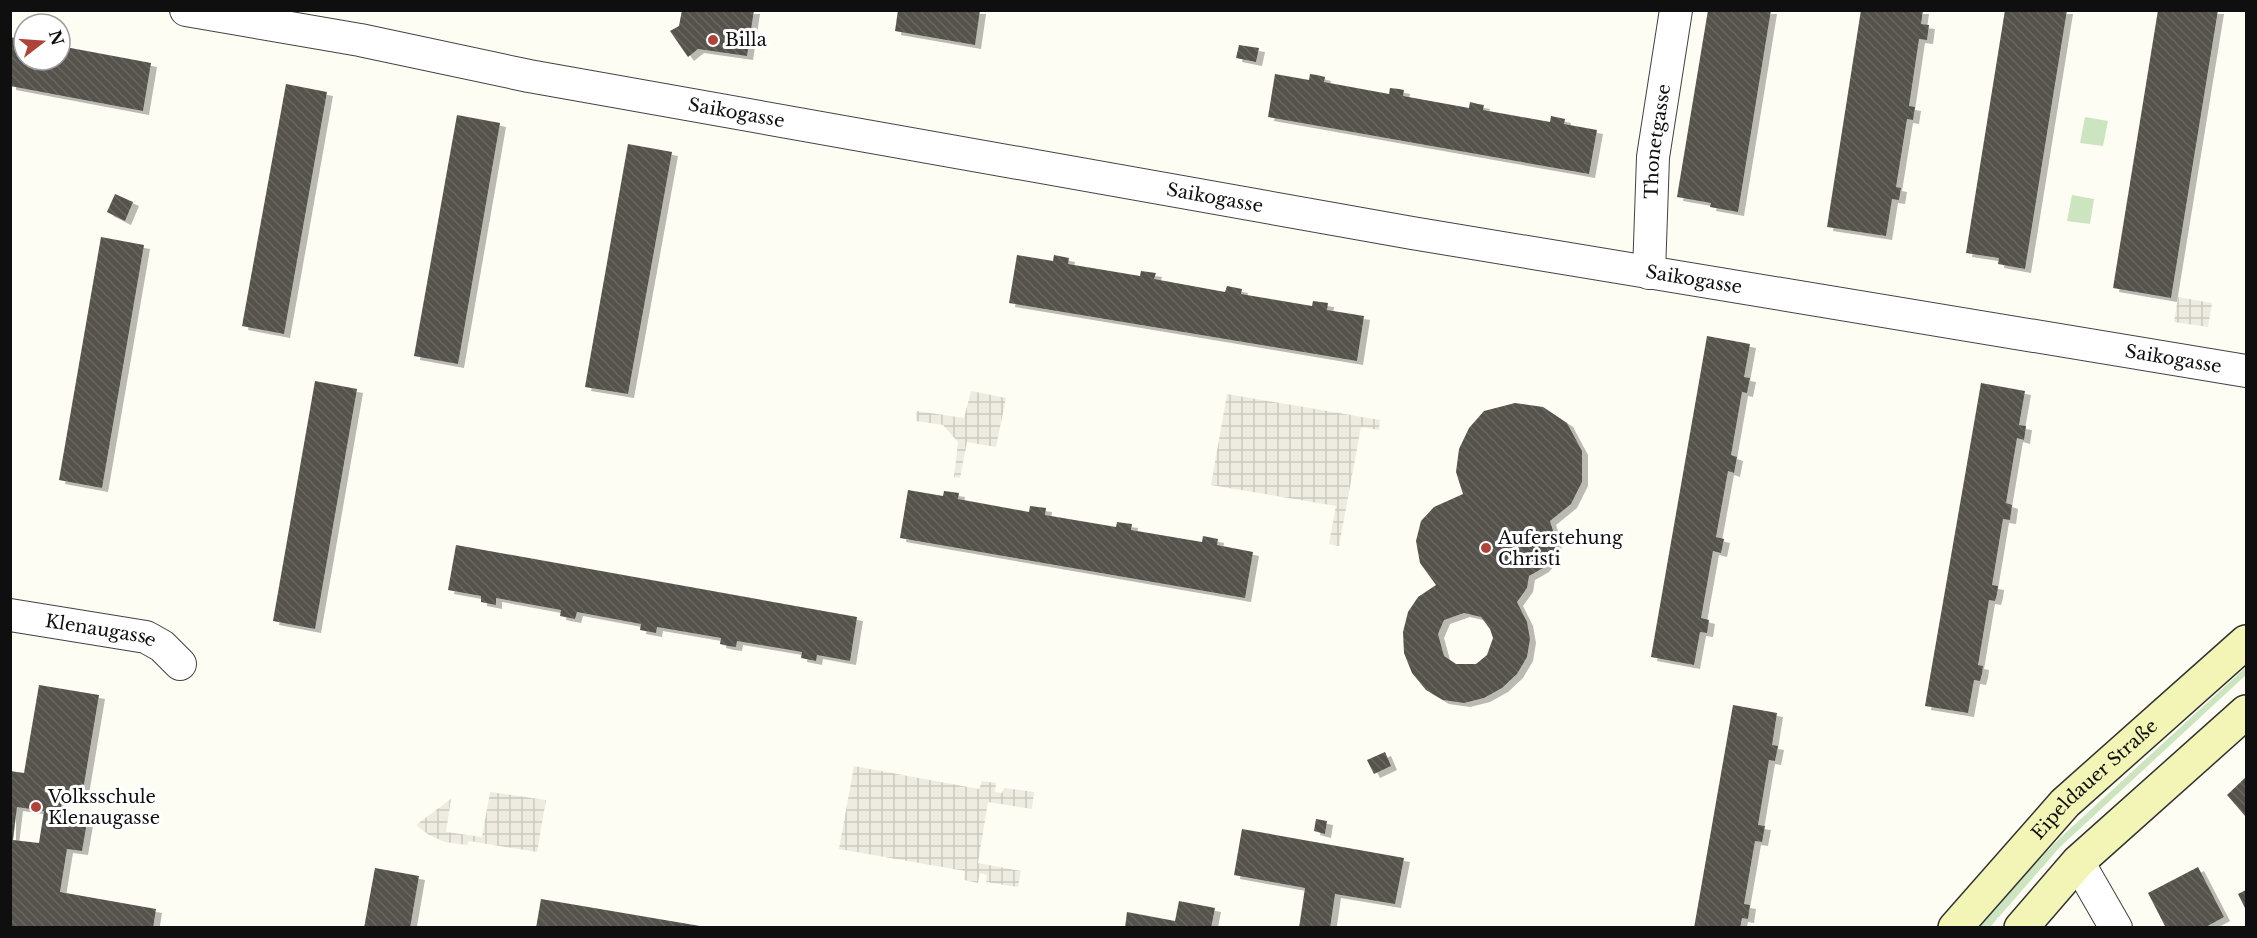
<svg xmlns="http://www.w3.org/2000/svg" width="2257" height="938" viewBox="0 0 2257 938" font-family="'Libre Baskerville',serif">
<defs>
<pattern id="plaza-grid" width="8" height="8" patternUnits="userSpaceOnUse" patternTransform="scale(1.5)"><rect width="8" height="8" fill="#eeece1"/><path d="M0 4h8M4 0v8" fill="none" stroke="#cbc9c0"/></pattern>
<pattern id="building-back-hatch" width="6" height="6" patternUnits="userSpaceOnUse" patternTransform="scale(1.5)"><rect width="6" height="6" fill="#56524d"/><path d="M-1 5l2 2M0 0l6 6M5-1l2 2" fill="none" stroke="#696662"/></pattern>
<filter id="shadow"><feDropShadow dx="6" dy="4" stdDeviation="0" flood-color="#0004"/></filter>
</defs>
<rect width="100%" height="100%" fill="#fdfdf3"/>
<g fill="#cde4c0">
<polygon points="2085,117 2108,121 2103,146 2080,143"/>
<polygon points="2072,195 2094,199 2090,224 2067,221"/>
<polygon points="2246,667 2246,675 2060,847 1990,927 1980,927 2023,876 2060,838"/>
</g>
<g fill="url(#plaza-grid)">
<polygon points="2178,297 2212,303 2208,327 2174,322"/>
<polygon points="971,391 1006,398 996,447 967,442 960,478 954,477 958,442 943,425 916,421 916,417 917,411 964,418"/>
<polygon points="1227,394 1380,420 1379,430 1361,427 1339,546 1329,544 1336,506 1211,485"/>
<polygon points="854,766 979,789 982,781 996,783 995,792 1002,793 1004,788 1034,792 1032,809 988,802 978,863 1021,871 1018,887 986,882 987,875 980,873 978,883 964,880 965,871 839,849"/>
<polygon points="490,792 546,800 537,852 469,841 467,845 445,842 429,835 416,825 451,799 446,832 482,837"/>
</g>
<g fill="url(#building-back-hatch)" fill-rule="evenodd" filter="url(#shadow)">
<polygon points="682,10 754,10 747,56 698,49 688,57 670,31 679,26"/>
<polygon points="898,10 980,10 975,45 895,31"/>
<polygon points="1708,10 1771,10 1738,212 1710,207 1711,203 1677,197"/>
<polygon points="1861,10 1923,10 1921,24 1929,25 1927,40 1919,39 1909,106 1915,107 1913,120 1907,119 1896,187 1901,188 1899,200 1892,199 1886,236 1827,227"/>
<polygon points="2005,10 2067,10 2025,269 1998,264 1999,258 1966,253"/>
<polygon points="2158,10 2218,10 2171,298 2113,288"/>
<polygon points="10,37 24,40 24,60 60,60 60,46 151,63 143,111 10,86"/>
<polygon points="1239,45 1259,48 1256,62 1236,58"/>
<polygon points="1275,74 1309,80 1310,74 1317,75 1325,77 1324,82 1389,94 1390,88 1399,89 1404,90 1403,96 1469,108 1470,102 1478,104 1484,105 1483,110 1550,122 1551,116 1565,119 1564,124 1597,130 1589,174 1268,117"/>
<polygon points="286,84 327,92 284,334 242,326"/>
<polygon points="457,115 500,123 458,364 414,356"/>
<polygon points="628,144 672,152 628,394 585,387"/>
<polygon points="115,194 133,202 125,221 107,212"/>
<polygon points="101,237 144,245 102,488 59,480"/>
<polygon points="1017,255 1053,261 1054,255 1069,258 1068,264 1140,276 1141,271 1156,273 1154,279 1225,292 1227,286 1242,289 1241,294 1312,306 1313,301 1328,303 1327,310 1364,316 1357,361 1009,303"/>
<polygon points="1707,336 1750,344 1744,377 1750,378 1747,393 1742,392 1731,455 1737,457 1734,473 1728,471 1716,537 1724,539 1721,553 1713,551 1701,618 1709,620 1707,633 1700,632 1694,665 1651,657"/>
<polygon points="315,381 357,389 315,629 273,621"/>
<polygon points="1981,383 2025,391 2019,425 2026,426 2024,440 2017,438 2006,503 2012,505 2010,520 2003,519 1992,585 1998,586 1997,594 1995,601 1989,600 1978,665 1983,666 1982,674 1980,681 1974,680 1968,713 1925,706"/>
<path d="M1515,403L1543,407L1567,423L1582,451V482L1571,504L1550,521L1556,540L1554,555L1543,568L1529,576L1527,588L1517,602L1527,622L1530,639L1527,657L1517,674L1502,688L1484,698L1464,703L1443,700L1426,690L1412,673L1404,653L1403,632L1408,612L1418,597L1436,585L1420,563L1416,541L1421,521L1434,507L1463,494L1456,472L1459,449L1469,428L1484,411ZM1464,613L1481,617L1490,629L1493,638L1487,655L1476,664H1456L1444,656L1438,634L1444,620Z"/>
<polygon points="908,490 943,496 944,491 952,492 959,493 958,499 1029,512 1030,506 1046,508 1045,515 1116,527 1117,522 1124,523 1132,524 1131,530 1202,542 1203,536 1218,539 1217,545 1253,552 1245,598 900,538"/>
<polygon points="456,545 857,617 850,661 817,655 816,661 801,658 802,652 737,641 736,647 728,646 720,644 721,638 657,627 656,633 640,630 641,624 577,612 575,619 560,616 561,610 496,598 496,605 481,602 481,596 448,590"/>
<path d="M39,685L99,695L81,802L63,799L60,812L88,816L82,851L67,849L60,892L156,909L153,928H10V771L24,773ZM17,807L44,811L39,843L13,840Z"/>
<polygon points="1733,705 1777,713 1772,745 1778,746 1775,761 1769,760 1758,825 1765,826 1762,842 1755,841 1744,904 1750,905 1748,919 1742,918 1740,928 1694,928"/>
<polygon points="1385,752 1391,766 1374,774 1367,760"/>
<polygon points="2246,777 2246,817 2227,795"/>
<polygon points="1316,819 1327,821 1325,834 1314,831"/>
<polygon points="1242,829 1404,858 1395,904 1335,894 1330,928 1299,928 1305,888 1234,875"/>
<polygon points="2198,867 2224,917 2204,928 2166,928 2148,893"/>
<polygon points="375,868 419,876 410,928 364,928"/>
<polygon points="2246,890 2246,910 2238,894"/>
<polygon points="541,899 700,926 700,928 536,928"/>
<polygon points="1179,901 1215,908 1211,928 1125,928 1127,912 1175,921"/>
</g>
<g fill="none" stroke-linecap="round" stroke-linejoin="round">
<defs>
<g id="minor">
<path id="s1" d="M186,10L360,40L529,76L1412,233L2246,371"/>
<path id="s2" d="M1649,273L1653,157L1676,10"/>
<path id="s3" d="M10,615L146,637L162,646L180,664"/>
<polyline points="2078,862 2116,928"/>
</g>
<g id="secondary">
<path id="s4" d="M1955,928L2065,803L2246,642"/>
<polyline points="2021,928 2078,862 2246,712"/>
</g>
</defs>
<use href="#minor" stroke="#424242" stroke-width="34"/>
<use href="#secondary" stroke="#313131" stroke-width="36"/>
<use href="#minor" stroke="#fff" stroke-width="32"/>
<use href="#secondary" stroke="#f3f5b6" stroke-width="33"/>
</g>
<g fill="#ad4439" stroke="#fff" stroke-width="2">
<circle cx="713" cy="40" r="6"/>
<circle cx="1486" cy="548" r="6"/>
<circle cx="36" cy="807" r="6"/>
</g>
<g text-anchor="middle" stroke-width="6" stroke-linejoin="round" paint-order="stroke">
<g font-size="18" fill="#0f0f0f" stroke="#fff" text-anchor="start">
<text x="725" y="46">Billa</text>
<text x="1498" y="544">Auferstehung<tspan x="1498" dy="21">Christi</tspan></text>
<text x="48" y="803">Volksschule<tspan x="48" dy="21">Klenaugasse</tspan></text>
</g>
<g font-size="18" fill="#0f0f0f" stroke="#fff">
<text dy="6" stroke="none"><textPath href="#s1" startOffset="560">Saikogasse</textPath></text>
<text dy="6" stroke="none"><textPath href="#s2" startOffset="132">Thonetgasse</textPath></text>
<text dy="6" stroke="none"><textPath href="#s1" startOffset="1046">Saikogasse</textPath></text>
<text dy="6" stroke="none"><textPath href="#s1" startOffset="1532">Saikogasse</textPath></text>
<text dy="6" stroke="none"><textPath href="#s1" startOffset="2018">Saikogasse</textPath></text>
<text dy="6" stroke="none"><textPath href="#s3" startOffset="92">Klenaugasse</textPath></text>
<text dy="6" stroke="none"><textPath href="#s4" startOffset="204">Eipeldauer Straße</textPath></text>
</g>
</g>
<rect width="2257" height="938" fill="none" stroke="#0f0f0f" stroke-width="24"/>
<g transform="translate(42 42) rotate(73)"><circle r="28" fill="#ffffff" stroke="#9f9f9f" stroke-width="1.5"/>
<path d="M0-4.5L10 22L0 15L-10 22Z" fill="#ad4439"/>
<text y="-9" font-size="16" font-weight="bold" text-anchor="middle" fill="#0f0f0f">N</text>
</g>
</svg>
